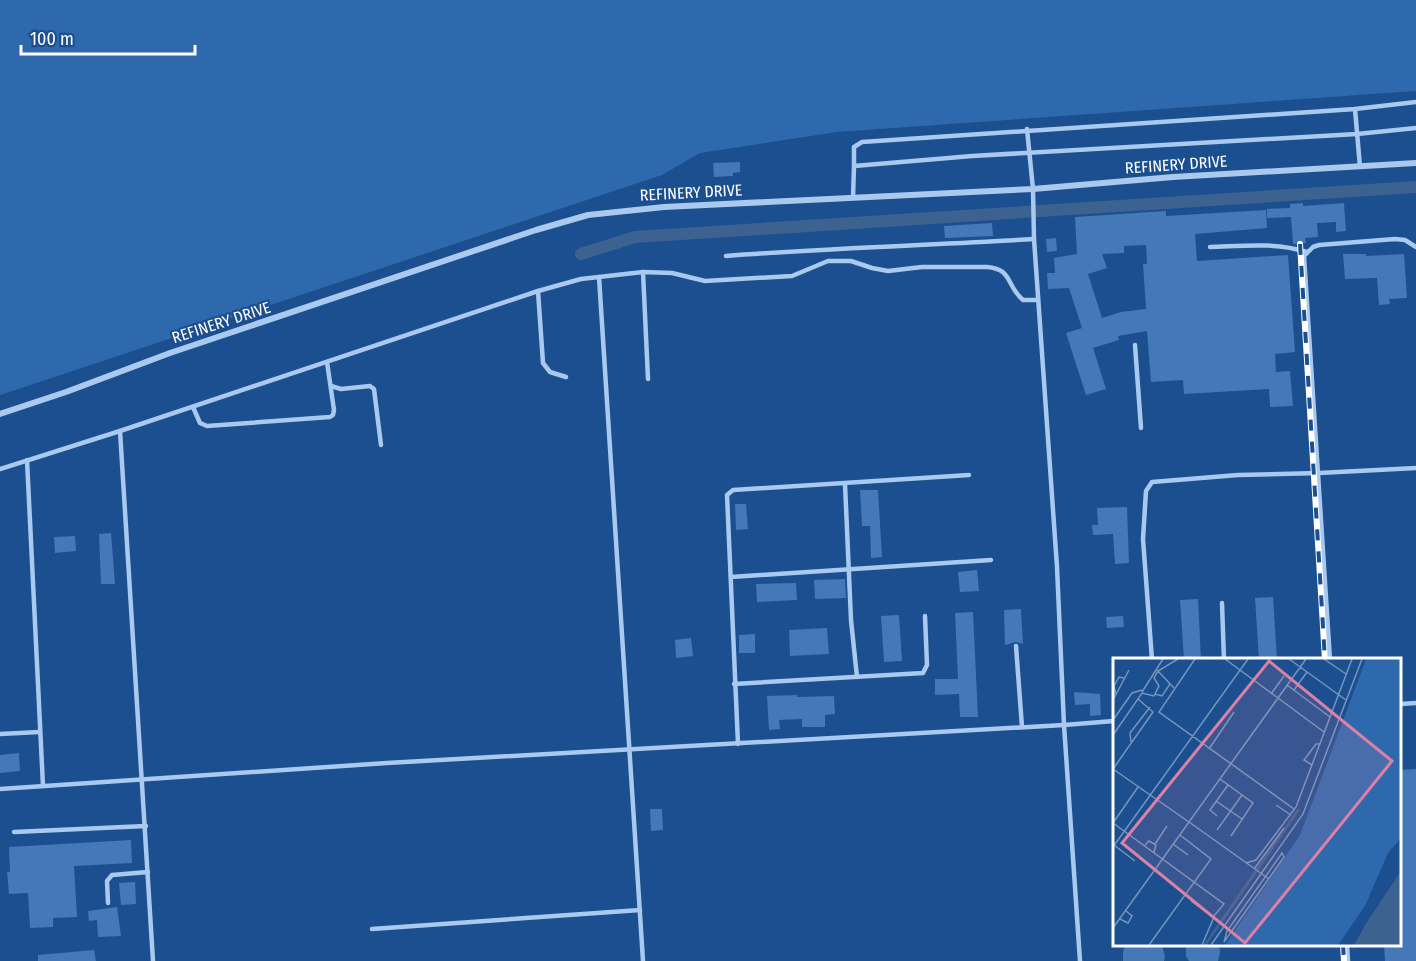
<svg xmlns="http://www.w3.org/2000/svg" width="1416" height="961" viewBox="0 0 1416 961" font-family="'Fira Sans Condensed',sans-serif">
<rect width="100%" height="100%" fill="#1b4f8f"/>
<polygon fill="#2e69ad" points="0,0 1416,0 1416,91 837,132 700,153 662,175 0,395"/>
<g fill="none" stroke-linecap="round" stroke-linejoin="round">
<polyline stroke="#3c6290" stroke-width="12" points="581,254 635,237 1416,187"/>
</g>
<g fill="#4478b7" fill-rule="evenodd">
<polygon points="740,162 740,172 733,173 733,176 714,177 713,163"/>
<polygon points="1303,203 1303,206 1344,203 1346,231 1336,232 1336,222 1317,223 1318,237 1305,238 1306,243 1293,244 1291,217 1267,218 1267,209 1290,208 1290,204"/>
<path d="M1266,210L1267,228L1195,234L1197,261L1288,255L1295,352L1275,354L1276,372L1290,371L1293,406L1270,407L1269,389L1184,394L1183,380L1151,382L1147,331L1118,336L1119,340L1093,348L1106,389L1086,395L1066,333L1082,328L1069,288L1048,289L1047,273H1055L1054,258L1077,254L1075,217L1166,211V216ZM1146,245L1147,264H1143L1146,309L1121,312L1102,318L1088,274L1107,268L1102,254L1124,253V246Z"/>
<polygon points="992,223 993,236 945,238 944,226"/>
<polygon points="1056,238 1057,251 1047,252 1046,239"/>
<polygon points="1343,254 1366,254 1366,256 1404,254 1407,298 1389,299 1390,304 1379,305 1377,278 1345,279"/>
<polygon points="860,490 878,490 882,557 871,558 870,526 862,526"/>
<polygon points="735,504 746,504 748,529 736,530"/>
<polygon points="1127,507 1129,563 1115,564 1113,534 1093,535 1092,525 1098,525 1097,508"/>
<polygon points="111,533 115,584 101,584 99,534"/>
<polygon points="75,536 76,551 55,553 54,537"/>
<polygon points="977,570 979,591 960,592 958,572"/>
<polygon points="845,579 846,598 815,599 814,580"/>
<polygon points="796,583 797,600 757,602 756,584"/>
<polygon points="1273,597 1277,660 1259,660 1255,598"/>
<polygon points="1198,599 1201,660 1184,660 1180,600"/>
<polygon points="1021,609 1023,644 1016,642 1005,645 1004,610"/>
<polygon points="973,612 978,717 960,717 959,694 935,695 935,679 958,679 955,613"/>
<polygon points="899,615 902,661 884,662 881,616"/>
<polygon points="1123,616 1124,627 1107,628 1106,617"/>
<polygon points="827,628 829,654 790,656 789,630"/>
<polygon points="755,634 755,653 739,653 739,635"/>
<polygon points="691,638 693,656 676,658 675,640"/>
<polygon points="1074,692 1100,694 1101,715 1090,716 1090,704 1075,705"/>
<polygon points="797,695 797,697 834,696 835,714 825,715 825,727 802,727 802,719 779,720 780,729 769,730 767,696"/>
<polygon points="19,753 20,771 0,773 0,755"/>
<polygon points="1416,769 1416,961 1385,961 1384,945 1400,945 1400,770"/>
<polygon points="650,809 662,809 663,830 651,831"/>
<polygon points="131,840 132,863 74,866 77,917 53,918 53,927 30,928 28,893 9,894 7,872 10,872 9,847"/>
<polygon points="135,882 136,904 121,905 119,883"/>
<polygon points="117,907 121,936 98,937 97,920 89,921 88,911"/>
<polygon points="1125,945 1162,945 1165,957 1164,961 1123,961 1123,952"/>
<polygon points="1186,945 1219,945 1220,952 1218,961 1189,961 1186,956"/>
<polygon points="94,950 96,961 38,961 38,955"/>
</g>
<g fill="none" stroke-linecap="round" stroke-linejoin="round">
<g stroke="#a9c9ee" stroke-width="4.5">
<polyline points="1416,102 1355,109 862,142 854,147 854,166 972,156 1357,134 1416,128"/>
<polyline points="1355,109 1360,167"/>
<polyline points="1027,129 1033,189 1034,239 1057,567 1064,725 1114,721"/>
<polyline points="853,198 854,166"/>
<path d="M1210,247C1243,246 1275,242 1307,252"/>
<path d="M726,256C829,248 931,245 1034,239"/>
<polyline points="643,272 648,379"/>
<polyline points="599,277 643,961"/>
<polyline points="538,291 543,363 550,372 566,377"/>
<polyline points="1135,345 1141,428"/>
<polyline points="331,386 341,389 370,386 374,389 381,445"/>
<polyline points="193,407 200,423 207,426 330,417 333,415 334,410 327,362"/>
<polyline points="120,431 153,961"/>
<polyline points="27,460 43,786"/>
<path d="M0,469L120,431L538,291L581,279L643,272L672,273L705,281L792,276L828,261H851L872,268L888,271L922,267H987C1013,269 1006,286 1023,300H1038"/>
<polyline points="845,484 851,620 857,677"/>
<polyline points="731,577 991,560"/>
<polyline points="1222,603 1224,660"/>
<polyline points="1016,646 1022,727"/>
<polyline points="1152,660 1143,539 1146,491 1152,482 1238,475 1319,473 1416,468"/>
<polyline points="1330,660 1304,256 1313,247 1319,245 1395,239 1405,240 1416,247"/>
<polyline points="734,684 923,673 927,665 925,616"/>
<polyline points="1400,704 1416,703"/>
<polyline points="0,734 39,732"/>
<polyline points="738,744 727,495 733,490 969,475"/>
<polyline points="0,789 387,763 1064,725 1080,961"/>
<polyline points="14,832 146,826"/>
<polyline points="108,903 107,881 112,875 148,872"/>
<polyline points="372,929 640,910"/>
<polyline points="1347,944 1348,961"/>
</g>
<polyline stroke="#a9c9ee" stroke-width="6" points="0,414 66,392 170,353 536,230 588,215 664,207 1033,189 1173,177 1416,163"/>
<defs>
<g id="rail">
<polyline points="1300,244 1325,660"/>
<polyline points="1343,944 1344,961"/>
</g>
</defs>
<use href="#rail" stroke="#fff" stroke-width="6"/>
<use href="#rail" stroke="#1b4f8f" stroke-width="4" stroke-dasharray="11" stroke-linecap="butt"/>
</g>
<g text-anchor="middle" stroke-width="4.5" stroke-linejoin="round" paint-order="stroke">
<g font-size="16" fill="#fff" stroke="#1b4f8f">
<text transform="translate(1176 164) rotate(-4)" y="6">REFINERY DRIVE</text>
<text transform="translate(691 192) rotate(-3)" y="6">REFINERY DRIVE</text>
<text transform="translate(221 322) rotate(-18)" y="6">REFINERY DRIVE</text>
</g>
</g>
<g transform="translate(1113 658)">
<rect width="288" height="288" fill="#1b4f8f"/>
<path d="M253,1H288V180L275,195L252,248L225,287H112L187,177Z" fill="#2e69ad"/>
<path d="M288,213V287H241L254,264Z" fill="#3c6290"/>
<path fill="none" stroke="#3c6290" stroke-width="3" d="M92,287L186,151"/>
<path fill="none" stroke="#7695bc" stroke-width="1.5" d="M82,1L46,54L181,151M112,1L211,74M176,1L233,42M211,1L233,16M44,12L61,30M174,27L217,59M181,32L194,14M29,34L50,1M42,36L49,38L57,26M158,36L171,18M3,37L1,28L6,19L11,20M0,42L16,12M0,62L19,35L29,32M0,77L29,35L41,38L46,28L41,20L45,13L65,1M18,84L17,75L37,49M96,91L121,54M199,107L191,102L203,86H207M0,111L76,164L193,1M0,111L40,54L25,41M107,121L140,145L118,178M103,143L129,161M163,147L178,157M104,158L97,152L115,127M0,165L111,246L100,259L78,243M0,165L25,129M104,172L129,137M42,186L54,168M60,186L75,197M1,187L22,203M32,187L36,183L43,187L41,194M0,189L135,1M169,195L171,199L111,284L114,273ZM133,205L143,202L183,149L239,1M141,211L171,170M7,261L15,265L19,258L13,253M0,270L76,164L156,221M36,287L98,201L67,177M89,287L101,259M98,287L190,156L249,1"/>
<path fill="#dd80a5" fill-opacity="0.15" stroke="#dd80a5" stroke-width="3" d="M156,3L279,103L132,285L9,185Z"/>
<rect width="288" height="288" fill="none" stroke="#fff" stroke-width="3"/>
</g>
<path d="M21 45v9h174v-9" fill="none" stroke="#ffffff" stroke-width="3"/>
<text x="30" y="45" font-size="18" fill="#ffffff" stroke="#1b4f8f" stroke-width="4.5" paint-order="stroke">100 m</text>
</svg>
